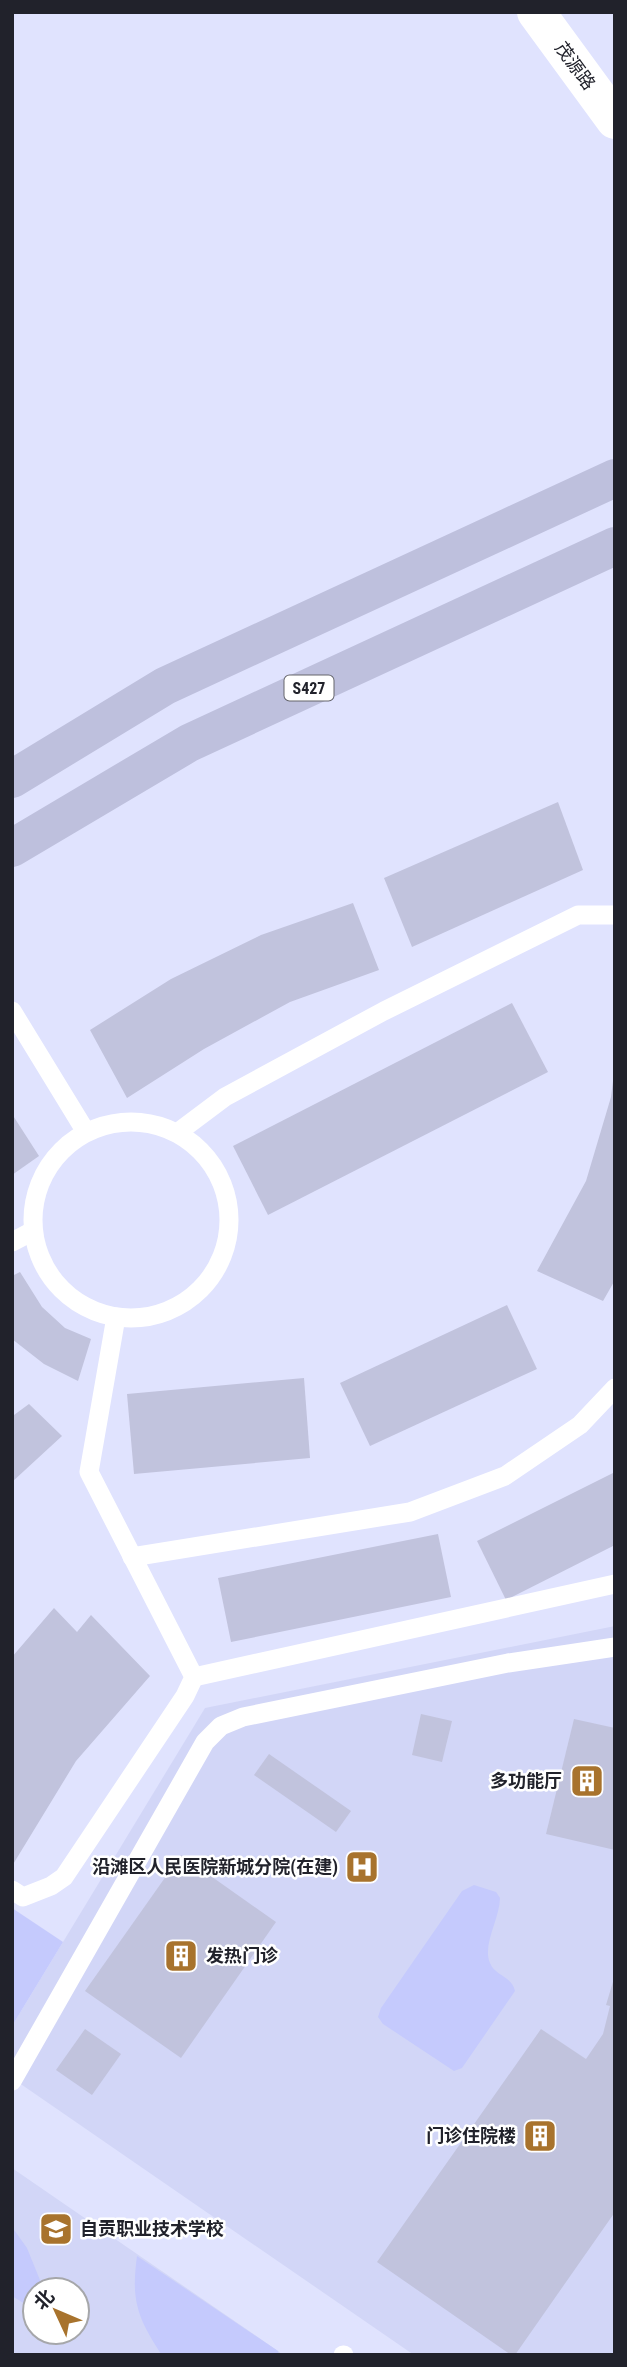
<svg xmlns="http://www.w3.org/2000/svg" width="627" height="2367" viewBox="0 0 627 2367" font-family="'Roboto Condensed','Noto Sans SC',sans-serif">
<rect width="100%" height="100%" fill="#e0e3fe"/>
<g fill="#d2d6f7" fill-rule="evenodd">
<polygon points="615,1626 615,2355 414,2355 12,2078 12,2026 205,1708"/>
<path d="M12,2168L278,2351L283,2355H12ZM35,2290H77V2332H35Z"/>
</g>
<g fill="#c5cafd">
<path d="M474,1885L496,1892L500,1898C500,1918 482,1945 490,1963C495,1976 512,1976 515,1991L462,2068L454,2071L383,2024L378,2017L381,2008L462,1891Z"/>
<polygon points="12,1908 63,1942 12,2026"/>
<polygon points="12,2227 27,2248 44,2290 35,2290 35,2310 12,2296"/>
<path d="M137,2256L278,2351L279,2355L161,2354C137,2317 131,2300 137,2256Z"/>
</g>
<g fill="#c1c3dd">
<polygon points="558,802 583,870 412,947 384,878"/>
<polygon points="353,903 379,970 290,1002 204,1049 127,1098 90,1030 171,979 261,935"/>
<polygon points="512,1003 548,1072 268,1215 233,1146"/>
<polygon points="613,1081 615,1280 603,1301 537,1271 586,1181 611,1097"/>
<polygon points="12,1114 39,1156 12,1175"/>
<polygon points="20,1272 42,1307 65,1328 91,1339 78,1381 44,1364 12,1339 12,1276"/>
<polygon points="507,1305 537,1369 370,1446 340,1383"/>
<polygon points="304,1378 310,1458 134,1474 127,1394"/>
<polygon points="29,1404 62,1436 12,1482 12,1413 14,1415"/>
<polygon points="615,1472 615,1545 506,1600 477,1541"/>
<polygon points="438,1534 451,1597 231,1642 218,1578"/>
<polygon points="54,1608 77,1632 91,1615 150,1676 76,1761 12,1866 12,1657"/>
<polygon points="421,1714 452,1721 442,1762 412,1755"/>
<polygon points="574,1719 615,1728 615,1850 546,1834"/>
<polygon points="269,1754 351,1811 336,1832 254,1775"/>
<polygon points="181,1855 276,1922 181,2058 85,1991"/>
<polygon points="615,1975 615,2212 515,2355 511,2355 377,2262 541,2029 586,2059 603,2034 610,2006 606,2005"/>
<polygon points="85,2029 121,2054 92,2095 56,2070"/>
</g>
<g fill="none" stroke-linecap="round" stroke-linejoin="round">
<g stroke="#fff" stroke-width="19">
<polyline points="12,1011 86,1132"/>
<circle cx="131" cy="1220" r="98"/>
<polyline points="177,1133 225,1097 384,1011 578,915 615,915"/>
<polyline points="12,1242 33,1231"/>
<polyline points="132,1557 410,1512 505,1476 580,1425 615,1388"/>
<polyline points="194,1677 615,1584"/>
<polyline points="12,1890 23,1897 51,1886 64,1877 185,1696 194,1677 89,1472 116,1317"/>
<polyline points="12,2081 205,1742 221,1726 243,1717 508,1663 615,1647"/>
<polyline points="343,2355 344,2355"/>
</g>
<polyline stroke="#fff" stroke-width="38" points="536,12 615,120"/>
<g stroke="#bec0dd" stroke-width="38">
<polyline points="12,779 165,686 615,478"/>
<polyline points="12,848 189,743 615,546"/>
</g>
</g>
<defs>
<symbol id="building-square" viewBox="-11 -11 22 22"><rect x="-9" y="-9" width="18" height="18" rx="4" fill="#a8732d" stroke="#fff"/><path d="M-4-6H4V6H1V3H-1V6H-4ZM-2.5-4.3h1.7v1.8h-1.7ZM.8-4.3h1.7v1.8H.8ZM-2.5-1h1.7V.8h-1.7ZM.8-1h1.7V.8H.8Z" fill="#fff"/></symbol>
<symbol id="hospital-square" viewBox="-11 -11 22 22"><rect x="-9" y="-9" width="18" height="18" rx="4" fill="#a8732d" stroke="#fff"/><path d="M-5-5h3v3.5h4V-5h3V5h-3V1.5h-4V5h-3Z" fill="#fff"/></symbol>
<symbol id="school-square" viewBox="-11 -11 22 22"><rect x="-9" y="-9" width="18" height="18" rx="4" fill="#a8732d" stroke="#fff"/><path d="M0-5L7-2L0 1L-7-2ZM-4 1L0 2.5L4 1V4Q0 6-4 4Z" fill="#fff"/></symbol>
</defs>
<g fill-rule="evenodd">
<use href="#building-square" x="568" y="1762" width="38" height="38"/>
<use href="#hospital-square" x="343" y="1848" width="38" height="38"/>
<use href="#building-square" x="162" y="1937" width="38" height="38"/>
<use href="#building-square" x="521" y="2117" width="38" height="38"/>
<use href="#school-square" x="37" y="2210" width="38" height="38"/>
</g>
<g text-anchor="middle" stroke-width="5" stroke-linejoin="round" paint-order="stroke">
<rect fill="#fff" stroke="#64646b" stroke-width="2" x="284.5" y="675.5" width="49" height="25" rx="5"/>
<g font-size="16" font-weight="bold" fill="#21222b">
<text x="309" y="694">S427</text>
</g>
<g font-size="18" fill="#21222b" stroke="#fff">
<text transform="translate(575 66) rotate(54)" y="6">茂源路</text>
</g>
<g font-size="18" font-weight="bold" fill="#21222b" stroke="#fff" text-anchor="end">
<text x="562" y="1787">多功能厅</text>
<text x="338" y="1873">沿滩区人民医院新城分院(在建)</text>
<text x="206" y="1962" text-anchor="start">发热门诊</text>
<text x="516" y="2142">门诊住院楼</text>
<text x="80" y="2235" text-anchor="start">自贡职业技术学校</text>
</g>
</g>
<rect width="627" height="2367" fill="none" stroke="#21222b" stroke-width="28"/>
<g transform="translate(56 2311) rotate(314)"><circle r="33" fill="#ffffff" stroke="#a6a7aa" stroke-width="2"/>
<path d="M0-5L12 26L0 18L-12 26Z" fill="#a8732d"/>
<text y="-10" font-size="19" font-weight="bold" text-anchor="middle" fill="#21222b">北</text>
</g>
</svg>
